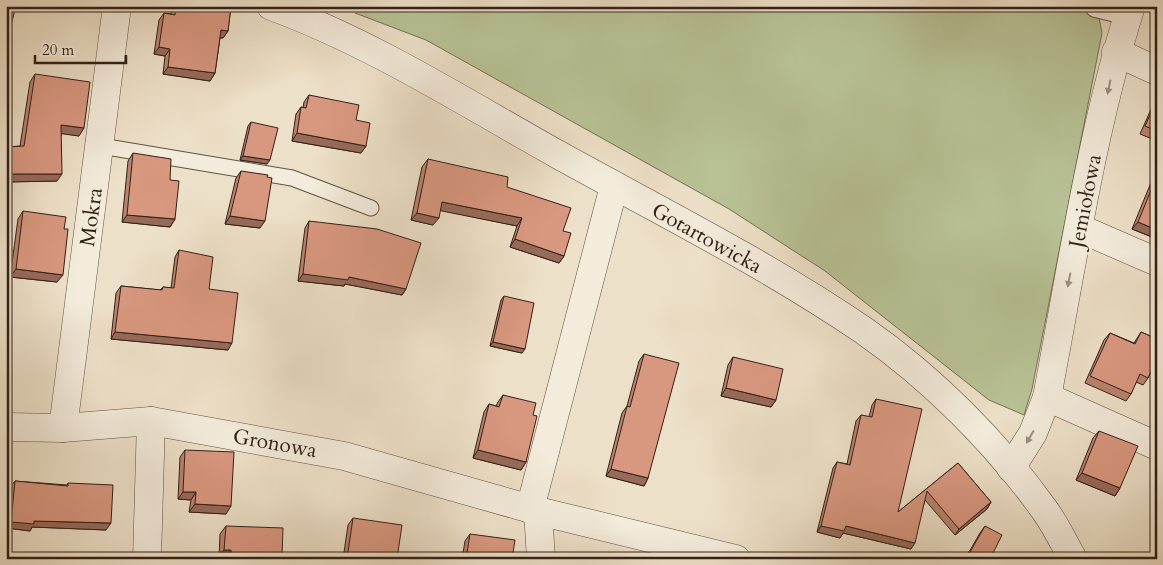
<svg xmlns="http://www.w3.org/2000/svg" width="1163" height="565" viewBox="0 0 1163 565" font-family="Cardo,serif">
<rect width="100%" height="100%" fill="#ede0c8"/>
<filter id="stains"><feTurbulence type="fractalNoise" baseFrequency=".004" numOctaves="4"/><feColorMatrix values="0 0 0 0 .2 0 0 0 0 .09 0 0 0 0 .02 0 0 0 .5 -.17"/></filter>
<radialGradient id="worn" r=".72"><stop offset=".6" stop-color="#630" stop-opacity="0"/><stop offset="1" stop-color="#630" stop-opacity=".3"/></radialGradient>
<polygon fill="#b8c296" stroke="#757156" points="353,6 1101,6 1099,17 1102,33 1032,389 1024,415 989,400 825,271 729,209 426,40 355,13"/>
<g fill="none" stroke-linecap="round" stroke-linejoin="round">
<defs>
<polyline id="service" points="101,146 292,178 371,208"/>
<polyline id="pedestrian" points="1096,6 1129,14"/>
<g id="minor">
<polyline points="1116,52 1157,71"/>
<polyline points="1079,228 1157,262"/>
<polyline points="1047,397 1157,446"/>
<polyline points="6,427 63,428 151,421 344,456 538,511 736,559"/>
<polyline points="63,428 117,6"/>
<path d="M1011,468L1033,433L1047,397C1072,267 1091,133 1131,6"/>
<polyline points="530,509 614,186"/>
<polyline points="538,511 541,559"/>
<polyline points="147,559 151,421"/>
</g>
<path id="tertiary" d="M271,6C372,43 464,102 557,154C660,211 766,264 863,330C932,378 997,443 1046,512C1056,526 1064,543 1073,559"/>
</defs>
<use href="#service" stroke="#615043" stroke-width="17"/>
<use href="#pedestrian" stroke="#615043" stroke-width="24"/>
<use href="#minor" stroke="#615043" stroke-width="29"/>
<use href="#tertiary" stroke="#615043" stroke-width="29"/>
<use href="#service" stroke="#f3ebdb" stroke-width="15"/>
<use href="#pedestrian" stroke="#f3ebdb" stroke-width="22"/>
<use href="#minor" stroke="#f3ebdb" stroke-width="28"/>
<use href="#tertiary" stroke="#f3ebdb" stroke-width="28"/>
</g>
<g fill="#ba826d" stroke="#322017">
<polygon points="172,6 231,6 228,31 223,38 220,38 215,73 210,81 163,74 165,56 154,54 159,20 164,13 171,14"/>
<polygon points="35,74 79,136 61,133 57,181 6,182 6,147 20,146 30,82"/>
<polygon points="309,95 356,120 366,146 361,153 292,141 296,114 301,107 303,108 304,102"/>
<polygon points="1157,96 1157,141 1140,134"/>
<polygon points="251,122 267,164 240,160 248,126"/>
<polygon points="133,153 175,219 170,227 122,222 128,161"/>
<polygon points="428,159 507,187 563,231 564,256 559,263 510,247 517,226 440,210 433,225 411,220 422,167"/>
<polygon points="241,171 260,228 225,224 236,178"/>
<polygon points="1156,178 1157,239 1132,229 1150,185"/>
<polygon points="23,211 57,282 10,277 18,219"/>
<polygon points="309,221 406,289 402,295 345,284 344,286 298,281 305,228"/>
<polygon points="179,250 209,289 228,350 111,339 116,293 121,286 160,290 163,287 171,288 175,257"/>
<polygon points="504,296 522,353 490,346 501,300"/>
<polygon points="1141,332 1157,339 1157,374 1151,372 1148,378 1143,385 1136,382 1131,394 1126,401 1085,383 1104,340 1110,333 1134,343"/>
<polygon points="644,354 648,478 644,486 606,476 622,413 627,406 639,361"/>
<polygon points="733,357 776,400 771,407 721,396 728,365"/>
<polygon points="503,395 533,415 526,462 521,470 473,458 484,412 489,404 496,406 498,402"/>
<polygon points="876,399 898,512 958,463 991,502 987,509 955,535 925,500 911,549 843,533 840,538 817,532 833,468 837,462 847,464 856,421 861,415 869,417 872,405"/>
<polygon points="1099,431 1120,488 1115,496 1076,480 1093,438"/>
<polygon points="185,450 226,514 189,512 191,500 178,499 180,457"/>
<polygon points="15,481 67,485 68,483 106,530 32,527 30,531 7,528 10,487"/>
<polygon points="353,518 397,559 343,559 348,525"/>
<polygon points="226,526 282,556 311,559 225,559 225,558 219,558 220,534"/>
<polygon points="985,526 993,553 1003,559 965,559 980,533"/>
<polygon points="470,534 512,559 462,559 465,541"/>
</g>
<g fill="#976a59" stroke="#322017">
<polygon points="221,30 228,31 223,38 216,37"/>
<polygon points="159,47 170,49 165,56 154,54"/>
<polygon points="168,67 215,73 210,81 163,74"/>
<polygon points="61,125 84,128 79,136 56,133"/>
<polygon points="297,133 366,146 361,153 292,141"/>
<polygon points="243,156 270,160 267,164 240,160"/>
<polygon points="6,174 62,174 57,181 6,182"/>
<polygon points="442,202 522,218 517,226 437,210"/>
<polygon points="417,213 439,218 433,225 411,220"/>
<polygon points="127,215 175,219 170,227 122,222"/>
<polygon points="230,216 265,221 260,228 225,224"/>
<polygon points="1138,222 1157,230 1157,239 1132,229"/>
<polygon points="515,239 564,256 559,263 510,247"/>
<polygon points="16,269 63,275 57,282 10,277"/>
<polygon points="303,274 349,277 406,289 402,295 345,284 344,286 298,281"/>
<polygon points="115,332 232,343 228,350 111,339"/>
<polygon points="493,342 525,349 522,353 490,346"/>
<polygon points="726,388 776,400 771,407 721,396"/>
<polygon points="478,450 526,462 521,470 473,458"/>
<polygon points="611,469 648,478 644,486 606,476"/>
<polygon points="1082,473 1120,488 1115,496 1076,480"/>
<polygon points="183,492 196,492 191,500 178,499"/>
<polygon points="991,502 987,509 955,535 959,529"/>
<polygon points="195,504 231,506 226,514 189,512"/>
<polygon points="34,521 111,523 106,530 32,527 30,531 7,528 11,522"/>
<polygon points="821,526 846,526 915,543 911,549 843,533 840,538 817,532"/>
<polygon points="224,550 231,550 225,558 219,558"/>
</g>
<g fill="#d8977f" stroke="#322017">
<polygon points="6,6 16,6 7,41 6,41"/>
<polygon points="176,6 231,6 228,31 221,30 215,73 168,67 170,49 159,47 164,13 175,15"/>
<polygon points="35,74 90,82 84,128 61,125 62,174 6,174 6,147 24,146"/>
<polygon points="309,95 359,105 356,120 370,123 366,146 297,133 301,107 306,108"/>
<polygon points="1157,100 1157,131 1145,126"/>
<polygon points="251,122 278,128 270,160 243,156"/>
<polygon points="133,153 171,159 170,180 179,181 175,219 127,215"/>
<polygon points="428,159 508,177 507,187 571,208 563,231 571,233 564,256 515,239 522,218 442,202 439,218 417,213"/>
<polygon points="241,171 268,175 267,177 272,178 265,221 230,216"/>
<polygon points="1156,178 1157,178 1157,230 1138,222"/>
<polygon points="23,211 66,217 64,229 68,229 63,275 16,269"/>
<polygon points="309,221 377,229 421,243 406,289 349,277 348,280 303,274"/>
<polygon points="179,250 213,257 209,289 238,293 232,343 115,332 121,286 162,290 163,287 174,288"/>
<polygon points="504,296 534,303 525,349 493,342"/>
<polygon points="1141,332 1157,339 1157,364 1155,363 1148,378 1140,374 1131,394 1090,376 1110,333 1135,344"/>
<polygon points="644,354 679,363 648,478 611,469 627,406 630,407"/>
<polygon points="733,357 783,369 776,400 726,388"/>
<polygon points="503,395 536,403 533,415 537,416 526,462 478,450 489,404 499,407"/>
<polygon points="876,399 922,409 898,512 958,463 991,502 959,529 927,491 915,543 846,526 844,531 821,526 837,462 850,465 861,415 872,417"/>
<polygon points="1099,431 1138,446 1120,488 1082,473"/>
<polygon points="185,450 234,452 231,506 195,504 196,492 183,492"/>
<polygon points="15,481 68,486 68,483 113,485 111,523 34,521 34,524 11,522"/>
<polygon points="353,518 402,525 397,559 347,559"/>
<polygon points="226,526 283,528 282,556 311,559 230,559 231,550 224,550"/>
<polygon points="985,526 1002,535 993,553 1003,559 966,559"/>
<polygon points="470,534 515,540 512,559 466,559"/>
</g>
<defs><path id="oneway-solid" d="M-6-.8H1V-3.2L6.5 0L1 3.2V.8H-6Z" transform="scale(1.25)"/></defs>
<g fill="#9c9083">
<use href="#oneway-solid" transform="translate(1109 87) rotate(102)"/>
<use href="#oneway-solid" transform="translate(1069 280) rotate(101)"/>
<use href="#oneway-solid" transform="translate(1030 437) rotate(120)"/>
</g>
<g text-anchor="middle" stroke-width="5" stroke-linejoin="round" paint-order="stroke">
<g font-size="21" fill="#322017" stroke="#f3ebdb">
<text transform="translate(1085 201) rotate(-79)" y="7">Jemiołowa</text>
<text transform="translate(91 217) rotate(-82)" y="7">Mokra</text>
<text transform="translate(707 238) rotate(29)" y="7">Gotartowicka</text>
<text transform="translate(275 443) rotate(10)" y="7">Gronowa</text>
</g>
</g>
<rect width="1163" height="565" fill="none" stroke="#ede0c8" stroke-width="25"/>
<rect x="8" y="8" width="1148" height="550" fill="none" stroke="#322017" stroke-width="2.5"/>
<rect x="12" y="12" width="1138" height="540" fill="none" stroke="#322017"/>
<path d="M35 55v8h91v-8" fill="none" stroke="#322017" stroke-width="2.5"/>
<text x="42" y="55" font-size="15" fill="#322017" stroke="#f3ebdb" stroke-width="4" paint-order="stroke">20 m</text>
<rect width="100%" height="100%" filter="url(#stains)"/>
<rect width="100%" height="100%" fill="url(#worn)"/>
</svg>
